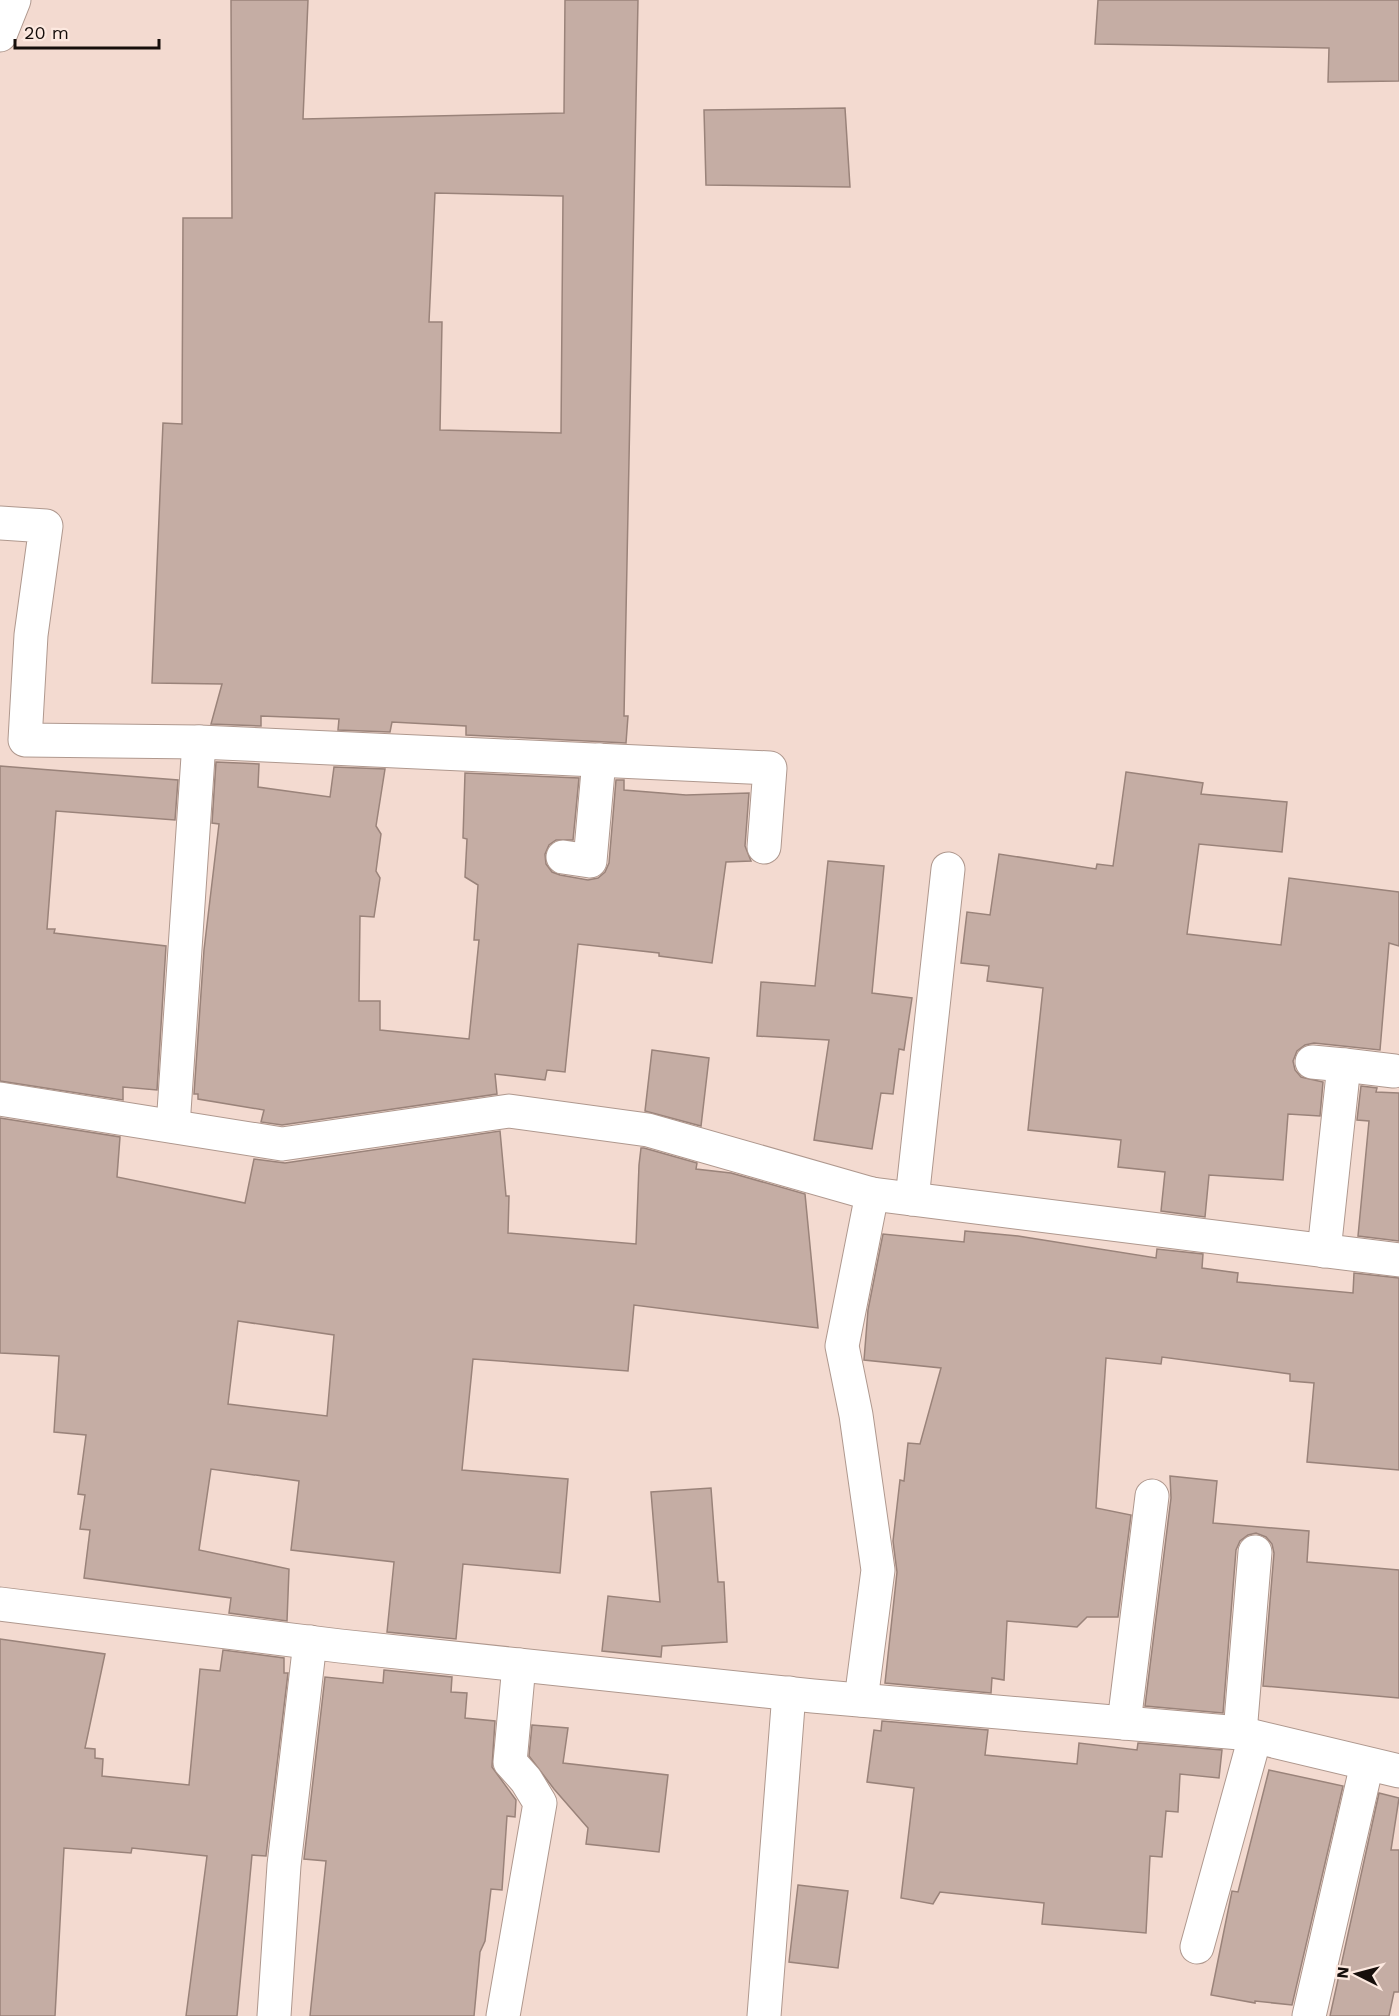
<svg xmlns="http://www.w3.org/2000/svg" width="1399" height="2016" viewBox="0 0 1399 2016" font-family="'Work Sans',sans-serif">
<rect width="100%" height="100%" fill="#f3dad0"/>
<g fill="#c5ada4" stroke="#9a837a" stroke-width="1.5" fill-rule="evenodd">
<path d="M231,0H308L303,119L564,113L565,0H638L624,716H628L626,743L466,735V726L392,722L390,732L338,730L339,719L261,716V726L211,724L222,684L152,683L163,423L182,424L183,218H232ZM435,193L563,196L561,433L440,430L442,322H429Z"/>
<polygon points="1098,0 1399,0 1399,81 1328,82 1329,48 1095,44"/>
<polygon points="845,108 850,187 706,185 704,110"/>
<polygon points="216,762 259,764 258,787 330,797 334,767 385,769 376,826 381,834 376,871 380,878 374,917 360,916 359,1001 380,1001 380,1030 469,1039 479,940 474,940 478,885 465,877 467,839 463,838 465,773 579,778 573,840 556,840 549,845 545,854 546,864 552,872 560,875 588,880 598,878 605,872 609,863 616,780 624,780 624,790 686,795 749,793 745,846 751,861 726,862 712,963 659,956 659,953 578,944 565,1072 547,1070 545,1080 495,1074 497,1094 282,1125 261,1122 264,1110 198,1099 198,1094 194,1094 204,950 219,824 212,823"/>
<polygon points="0,766 178,780 175,820 56,811 47,929 55,929 54,933 166,946 157,1090 123,1087 123,1100 0,1081"/>
<polygon points="1126,772 1203,783 1201,794 1287,802 1282,852 1199,844 1187,934 1281,945 1289,878 1399,892 1399,946 1389,943 1380,1050 1314,1043 1305,1045 1297,1051 1293,1061 1295,1070 1301,1077 1323,1082 1320,1116 1288,1114 1283,1180 1209,1175 1205,1217 1161,1211 1165,1172 1118,1167 1121,1140 1028,1130 1043,988 987,981 989,966 961,963 967,912 990,915 999,854 1096,869 1097,864 1113,866"/>
<polygon points="828,861 884,866 872,993 912,998 904,1050 899,1049 893,1094 881,1093 872,1149 814,1140 829,1040 757,1036 761,982 815,986"/>
<polygon points="652,1050 709,1058 701,1126 645,1111"/>
<polygon points="1361,1086 1377,1088 1376,1092 1399,1093 1399,1241 1358,1236 1369,1121 1357,1120"/>
<path d="M0,1118L120,1137L117,1177L245,1203L254,1159L285,1163L500,1131L506,1196H509L508,1233L636,1244L639,1165L641,1148H644L697,1163L696,1169L731,1173L805,1194L818,1328L634,1305L628,1371L473,1359L462,1470L568,1479L560,1573L463,1564L456,1639L387,1632L394,1562L291,1550L299,1481L211,1469L199,1550L289,1569L287,1621L229,1613L231,1598L84,1578L90,1530L80,1529L85,1495L78,1494L86,1435L54,1432L59,1356L0,1353ZM238,1321L334,1335L327,1416L228,1404Z"/>
<polygon points="965,1231 1018,1236 1156,1258 1157,1249 1203,1254 1202,1268 1238,1273 1237,1282 1353,1293 1354,1273 1399,1278 1399,1470 1307,1462 1314,1383 1290,1381 1290,1374 1162,1357 1161,1364 1106,1358 1096,1508 1131,1515 1118,1617 1087,1617 1077,1627 1007,1621 1004,1680 992,1678 991,1693 885,1683 897,1572 893,1541 900,1480 904,1481 908,1443 920,1444 941,1368 864,1360 868,1310 883,1234 964,1242"/>
<polygon points="1170,1476 1217,1481 1213,1523 1309,1531 1307,1562 1399,1570 1399,1698 1263,1686 1274,1553 1272,1544 1266,1537 1256,1533 1248,1535 1240,1541 1236,1550 1223,1713 1145,1706 1171,1498"/>
<polygon points="711,1488 718,1582 724,1582 727,1642 662,1646 661,1657 602,1651 608,1596 660,1602 651,1492"/>
<polygon points="0,1639 105,1654 85,1748 95,1749 95,1758 103,1759 102,1776 189,1785 200,1669 220,1671 223,1650 284,1658 284,1673 288,1673 266,1856 252,1855 237,2016 186,2016 207,1856 132,1848 131,1853 64,1848 55,2016 0,2016"/>
<polygon points="384,1670 452,1677 451,1692 467,1693 465,1718 495,1721 492,1767 516,1800 515,1817 507,1816 502,1890 491,1889 485,1941 480,1952 474,2016 310,2016 326,1861 304,1859 325,1677 383,1683"/>
<polygon points="882,1721 988,1730 985,1755 1077,1764 1079,1743 1137,1750 1138,1743 1222,1750 1219,1778 1180,1774 1178,1812 1166,1811 1162,1857 1150,1856 1146,1933 1042,1924 1044,1903 940,1892 933,1904 901,1898 914,1788 867,1782 874,1730 881,1731"/>
<polygon points="532,1725 568,1728 563,1763 668,1775 659,1852 586,1844 588,1828 554,1789 529,1756"/>
<polygon points="1269,1770 1343,1786 1292,2005 1255,2001 1255,2003 1211,1995 1232,1891 1238,1892"/>
<polygon points="1379,1793 1399,1798 1391,1850 1399,1850 1399,1992 1394,1992 1389,2016 1330,2016"/>
<polygon points="798,1885 848,1891 838,1968 789,1962"/>
</g>
<g fill="none" stroke-linecap="round" stroke-linejoin="round">
<defs>
<g id="street">
<polyline points="0,35 14,0"/>
<polyline points="0,523 46,526 31,635 25,740 199,742"/>
<polyline points="563,857 590,861 599,760"/>
<polyline points="1312,1062 1344,1065 1324,1251"/>
<polyline points="1344,1065 1394,1071"/>
<polyline points="0,1099 282,1144 509,1111 648,1130 872,1194 1399,1260"/>
<polyline points="173,1126 199,742 770,768 764,847"/>
<polyline points="912,1199 948,869"/>
<polyline points="0,1604 340,1646 813,1696 1240,1733 1399,1771"/>
<polyline points="861,1700 878,1570 856,1415 842,1346 872,1194"/>
<polyline points="1124,1723 1152,1496"/>
<polyline points="1240,1733 1255,1552"/>
<polyline points="1197,1947 1255,1737"/>
<polyline points="274,2016 284,1865 310,1642"/>
<polyline points="503,2016 540,1803 526,1780 510,1762 519,1665"/>
<polyline points="764,2016 789,1693"/>
<polyline points="1309,2016 1367,1764"/>
</g>
</defs>
<use href="#street" stroke="#af988e" stroke-width="35"/>
<use href="#street" stroke="#fff" stroke-width="33"/>
</g>
<g transform="translate(1357 1974) rotate(276)" stroke="#fde9e0" stroke-width="4.5" paint-order="stroke">
<path d="M0-4.5L10 22L0 15L-10 22Z" fill="#160e0b"/>
<text y="-9" font-size="16" font-weight="bold" text-anchor="middle" fill="#160e0b">N</text>
</g>
<path d="M15 39v9h144v-9" fill="none" stroke="#160e0b" stroke-width="3"/>
<text x="24" y="39" font-size="18" fill="#160e0b" stroke="#fde9e0" stroke-width="4.5" paint-order="stroke">20 m</text>
</svg>
